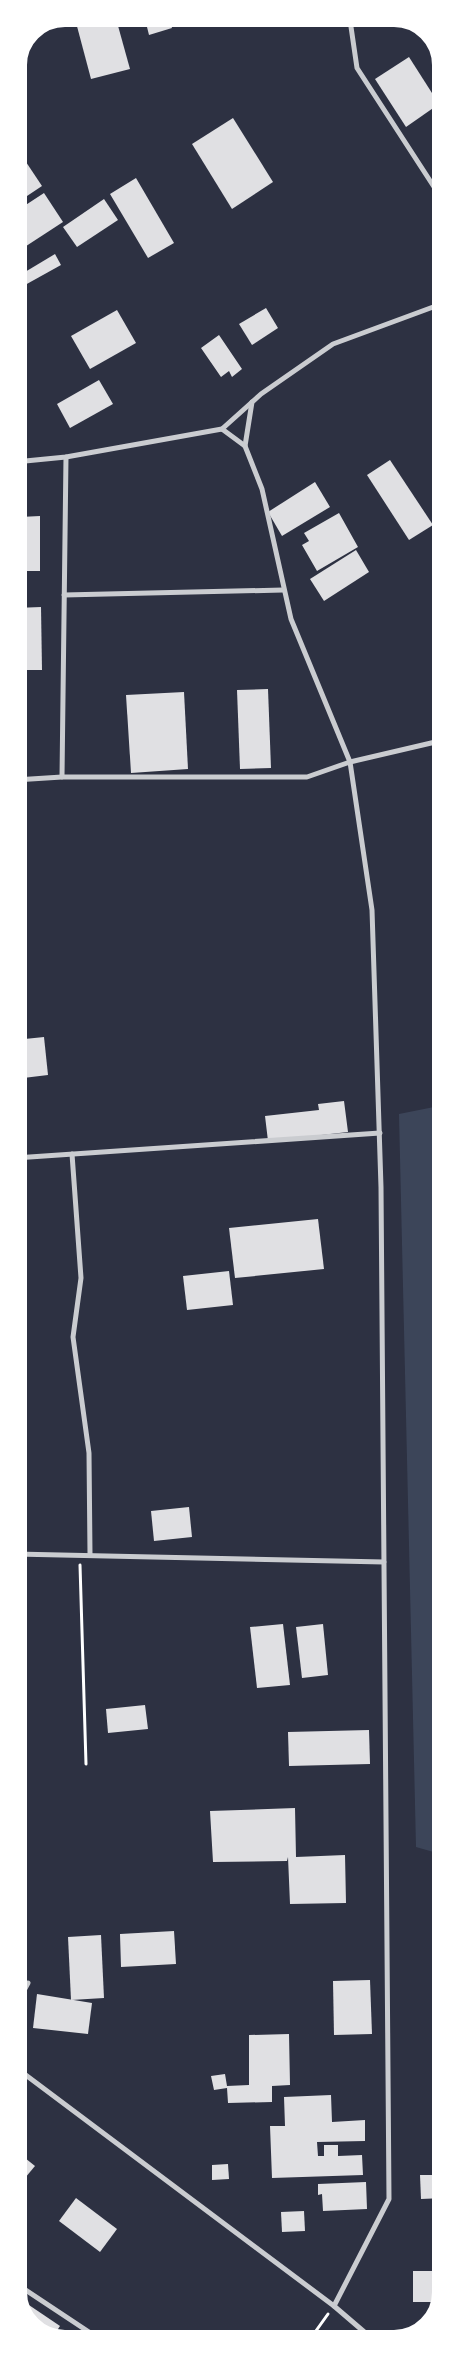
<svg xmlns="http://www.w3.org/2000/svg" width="459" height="2357" viewBox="0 0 459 2357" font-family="Cabin,sans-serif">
<rect width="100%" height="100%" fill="#2d3142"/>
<polygon fill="#3c4559" points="444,1105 444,1855 416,1847 399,1114"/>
<g fill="#e0e0e3">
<polygon points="74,15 115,15 130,69 91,79"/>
<polygon points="144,15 168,15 172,28 149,35"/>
<polygon points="409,57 439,104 406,127 375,79"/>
<polygon points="233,118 273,182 232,209 192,144"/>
<polygon points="22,156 42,186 15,204 15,161"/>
<polygon points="136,178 174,243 148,258 110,194"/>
<polygon points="44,193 63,222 17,252 15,249 15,212"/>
<polygon points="104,199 118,220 77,247 63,227"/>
<polygon points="55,254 61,265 25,285 20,275"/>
<polygon points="266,308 278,328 252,345 239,324"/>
<polygon points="117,310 136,343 90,369 71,336"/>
<polygon points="219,335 242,369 232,377 229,371 221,377 201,348"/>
<polygon points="99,380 113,404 70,428 57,404"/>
<polygon points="390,460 433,525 409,540 367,475"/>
<polygon points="315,482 330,507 282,536 268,512"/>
<polygon points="339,513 358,547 317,571 302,545 309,541 304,533"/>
<polygon points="40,516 40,571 21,571 20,517"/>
<polygon points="356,550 369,572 324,601 310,579"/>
<polygon points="41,607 42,670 15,670 15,608"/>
<polygon points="268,689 271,768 240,769 237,690"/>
<polygon points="184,692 188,769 131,773 126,695"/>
<polygon points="44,1037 48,1075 15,1079 15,1040"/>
<polygon points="344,1101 348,1132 268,1141 265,1116 319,1110 318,1104"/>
<polygon points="318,1219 324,1269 235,1278 229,1228"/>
<polygon points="229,1271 233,1305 187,1310 183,1276"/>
<polygon points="189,1507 192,1537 154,1541 151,1511"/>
<polygon points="283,1624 290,1685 257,1688 250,1627"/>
<polygon points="323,1624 328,1675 302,1678 296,1627"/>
<polygon points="145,1705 148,1729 108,1733 106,1709"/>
<polygon points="369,1730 370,1764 289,1766 288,1732"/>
<polygon points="15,1735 19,1735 22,1792 15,1793"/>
<polygon points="295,1808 296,1857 345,1855 346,1903 290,1904 288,1857 287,1861 213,1862 210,1811"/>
<polygon points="174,1931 176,1964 121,1967 120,1934"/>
<polygon points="101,1935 104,1998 71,2000 68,1937"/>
<polygon points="370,1980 372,2034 334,2035 333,1981"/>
<polygon points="37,1994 92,2003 88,2034 33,2028"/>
<polygon points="289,2034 290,2085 272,2086 272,2102 228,2103 227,2088 214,2090 211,2076 225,2074 227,2086 249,2085 249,2035"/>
<polygon points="331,2095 332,2122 365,2120 365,2141 317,2142 318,2156 324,2156 324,2145 338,2145 338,2156 362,2155 363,2175 272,2178 270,2126 285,2126 284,2097"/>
<polygon points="15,2150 35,2166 15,2190"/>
<polygon points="228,2164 229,2179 212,2180 212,2165"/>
<polygon points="420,2175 444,2175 444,2198 421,2199"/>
<polygon points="366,2182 367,2209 323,2211 322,2194 318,2195 318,2184"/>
<polygon points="76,2198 117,2229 100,2252 59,2221"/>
<polygon points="304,2211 305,2231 282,2232 281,2212"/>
<polygon points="413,2271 444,2271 444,2292 440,2302 413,2302"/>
<polygon points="23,2301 60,2326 52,2338 30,2328 19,2307"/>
</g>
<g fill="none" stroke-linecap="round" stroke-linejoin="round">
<g stroke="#fff" stroke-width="3">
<polyline points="80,1565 86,1764"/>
<polyline points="308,2342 328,2314"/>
</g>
<g stroke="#caccd0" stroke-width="5">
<polyline points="350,20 357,68 438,193 444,208"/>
<polyline points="222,429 261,394 333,344 444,303"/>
<polyline points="245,446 252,402"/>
<polyline points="15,462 66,457 222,429 245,446 262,489 291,619 350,762 372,910 381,1187 389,2199 334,2306"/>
<polyline points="64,595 283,590"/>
<polyline points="62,777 66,457"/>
<polyline points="15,780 62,777 307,777 350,762 444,740"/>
<polyline points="72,1154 81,1278 73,1337 89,1453 90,1554"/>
<polyline points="15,1158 380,1133"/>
<polyline points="15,1554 384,1562"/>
<polyline points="15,2007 28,1983"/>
<polyline points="15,2067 334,2306 376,2342"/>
<polyline points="15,2283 104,2342"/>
</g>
</g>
<path d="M0 0H459V2357H0ZM65 24H394A41 41 0 0 1 435 65V2292A41 41 0 0 1 394 2333H65A41 41 0 0 1 24 2292V65A41 41 0 0 1 65 24Z" fill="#fff" fill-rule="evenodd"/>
<path fill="none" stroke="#fff" stroke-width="6" d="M65 24H394A41 41 0 0 1 435 65V2292A41 41 0 0 1 394 2333H65A41 41 0 0 1 24 2292V65A41 41 0 0 1 65 24Z"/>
</svg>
